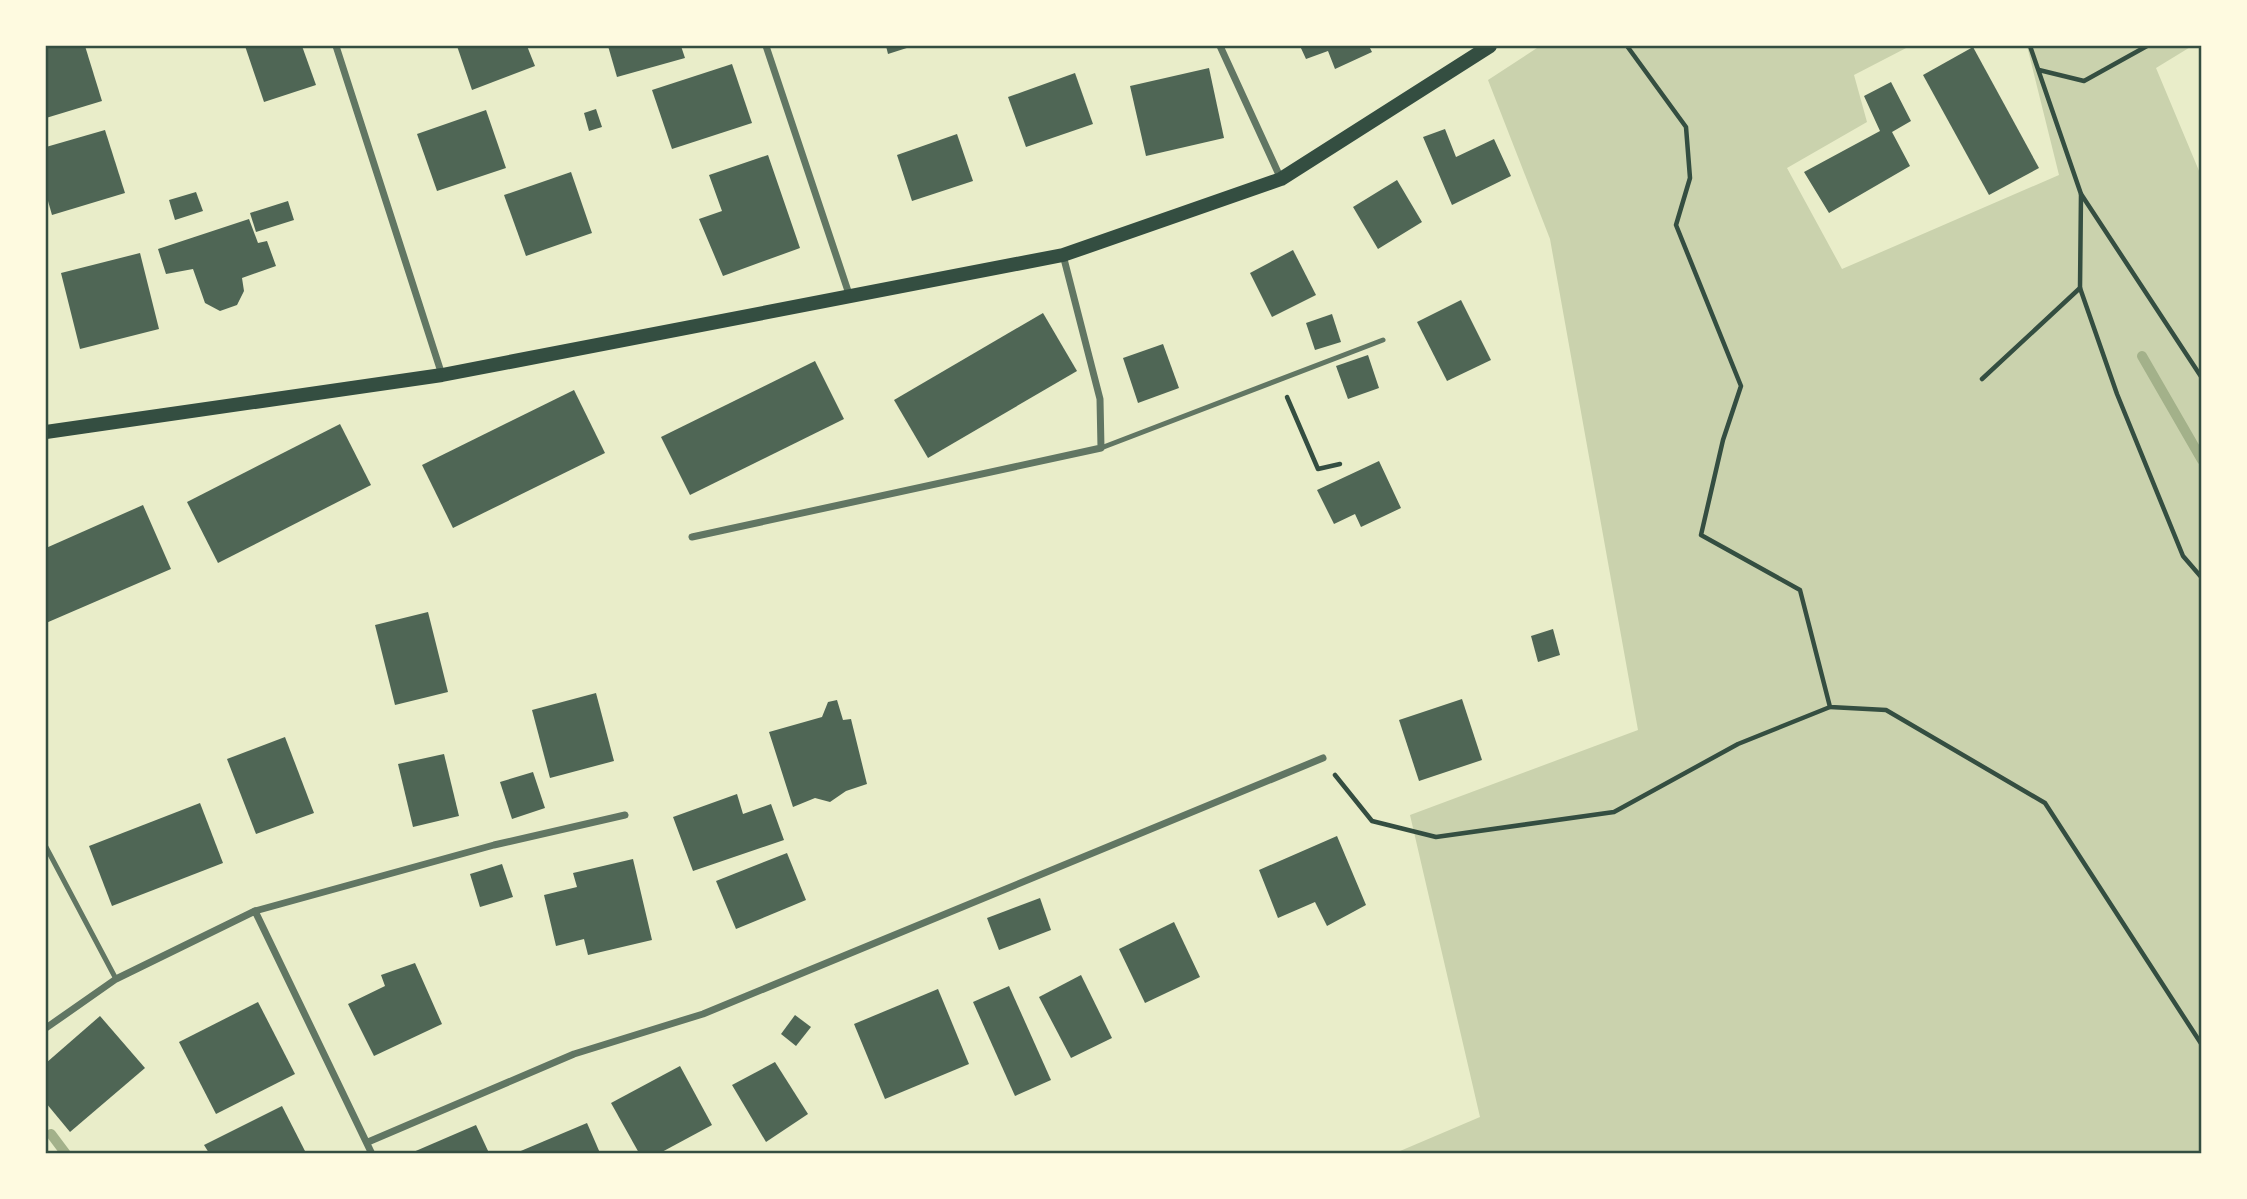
<svg xmlns="http://www.w3.org/2000/svg" width="2247" height="1199" viewBox="0 0 2247 1199" font-family="Cabin,sans-serif">
<rect width="100%" height="100%" fill="#e9edc9"/>
<polygon fill="#cad2ad" points="1540,46 1910,46 1854,75 1867,122 1787,168 1842,269 2059,175 2027,46 2192,46 2156,68 2202,178 2201,1153 1393,1154 1480,1117 1410,815 1638,730 1550,239 1488,80"/>
<g fill="none" stroke-linecap="round" stroke-linejoin="round">
<g stroke="#a3b18a" stroke-width="10">
<polyline points="2142,356 2202,460"/>
<polyline points="51,1134 66,1154"/>
</g>
</g>
<g fill="#4f6655">
<polygon points="46,46 85,46 102,101 46,118"/>
<polygon points="245,46 302,46 316,85 264,102"/>
<polygon points="457,46 527,46 535,66 472,90"/>
<polygon points="608,46 681,46 685,58 617,77"/>
<polygon points="886,46 913,46 888,54"/>
<polygon points="1300,46 1369,46 1372,52 1335,69 1328,51 1306,59"/>
<polygon points="1973,47 2039,168 1989,195 1923,75"/>
<polygon points="732,64 752,123 672,149 652,90"/>
<polygon points="1209,68 1224,138 1146,156 1130,86"/>
<polygon points="1075,73 1093,124 1026,147 1008,97"/>
<polygon points="1891,82 1911,121 1892,132 1910,166 1829,213 1804,172 1880,131 1864,96"/>
<polygon points="596,109 602,127 589,131 584,113"/>
<polygon points="486,110 506,168 437,191 417,134"/>
<polygon points="1445,129 1456,157 1494,139 1511,176 1452,205 1423,137"/>
<polygon points="105,130 125,193 52,215 46,194 46,147"/>
<polygon points="957,134 973,181 912,201 897,155"/>
<polygon points="768,155 800,248 723,276 699,219 722,211 709,175"/>
<polygon points="571,172 592,233 526,256 504,195"/>
<polygon points="1397,180 1422,222 1378,249 1353,207"/>
<polygon points="196,192 203,211 175,220 169,200"/>
<polygon points="288,201 294,220 256,232 250,213"/>
<polygon points="249,219 258,243 267,241 276,266 242,278 244,291 237,305 220,311 205,303 193,269 166,274 158,249"/>
<polygon points="1293,250 1316,295 1272,317 1250,273"/>
<polygon points="140,253 159,329 80,349 61,273"/>
<polygon points="1461,300 1491,360 1447,381 1417,322"/>
<polygon points="1043,313 1077,371 928,458 894,400"/>
<polygon points="1332,314 1341,342 1315,350 1306,323"/>
<polygon points="1163,344 1179,388 1138,403 1123,358"/>
<polygon points="1368,355 1379,388 1348,399 1336,366"/>
<polygon points="815,361 844,419 690,495 661,437"/>
<polygon points="574,390 605,453 453,528 422,465"/>
<polygon points="340,424 371,485 218,563 187,502"/>
<polygon points="1379,461 1401,508 1361,527 1355,514 1334,524 1317,490"/>
<polygon points="143,505 171,569 46,623 46,548"/>
<polygon points="428,612 448,692 395,705 375,625"/>
<polygon points="1553,629 1560,655 1538,662 1531,636"/>
<polygon points="596,693 614,761 550,778 532,710"/>
<polygon points="1462,699 1482,760 1419,781 1399,720"/>
<polygon points="837,700 843,720 851,719 867,784 846,791 830,802 815,798 793,807 769,732 822,717 828,702"/>
<polygon points="285,737 314,813 256,834 227,759"/>
<polygon points="444,754 459,816 413,827 398,764"/>
<polygon points="533,772 545,808 512,819 500,782"/>
<polygon points="737,794 743,814 771,804 784,840 693,871 673,817"/>
<polygon points="200,803 223,863 112,906 89,846"/>
<polygon points="1337,836 1366,905 1327,926 1315,902 1278,918 1259,870"/>
<polygon points="787,853 806,900 736,929 716,881"/>
<polygon points="633,859 652,940 588,955 584,939 556,946 544,895 577,887 573,873"/>
<polygon points="502,864 513,897 480,907 470,874"/>
<polygon points="1040,898 1051,930 999,950 987,918"/>
<polygon points="1174,922 1200,977 1145,1003 1119,949"/>
<polygon points="415,963 442,1024 374,1056 348,1004 385,986 381,975"/>
<polygon points="1081,975 1112,1038 1071,1058 1039,997"/>
<polygon points="1009,986 1051,1080 1015,1096 973,1002"/>
<polygon points="938,989 969,1064 885,1099 854,1024"/>
<polygon points="258,1002 295,1074 216,1114 179,1042"/>
<polygon points="795,1015 811,1027 796,1046 781,1034"/>
<polygon points="100,1016 145,1068 70,1132 46,1103 46,1063"/>
<polygon points="775,1062 808,1114 766,1142 732,1085"/>
<polygon points="680,1066 712,1125 660,1153 639,1153 611,1103"/>
<polygon points="282,1106 306,1153 209,1153 204,1145"/>
<polygon points="587,1123 600,1153 516,1153"/>
<polygon points="476,1125 489,1153 411,1153"/>
</g>
<g fill="none" stroke-linecap="round" stroke-linejoin="round">
<g stroke="#344e41" stroke-width="4.5">
<polyline points="1627,46 1686,127 1690,178 1676,225 1741,386 1723,440 1701,535 1800,590 1830,707 1886,710 2045,803 2202,1045"/>
<polyline points="2030,46 2081,194 2202,378"/>
<polyline points="2039,70 2084,81 2147,46"/>
<polyline points="2081,194 2080,288 2117,394 2183,556 2202,578"/>
<polyline points="1982,379 2080,288"/>
<polyline points="1287,397 1318,469 1340,464"/>
<polyline points="1335,775 1372,821 1436,837 1614,812 1738,744 1830,707"/>
</g>
<g stroke="#617663" stroke-width="5">
<polyline points="1101,448 1383,340"/>
<polyline points="46,847 116,979"/>
</g>
<g stroke="#617663" stroke-width="7">
<polyline points="336,46 442,375"/>
<polyline points="766,46 850,297"/>
<polyline points="1220,46 1281,179"/>
<polyline points="692,537 1101,448 1100,399 1063,255"/>
<polyline points="255,911 494,845 625,815"/>
<polyline points="46,1028 116,979 255,911 372,1154"/>
<polyline points="368,1142 574,1054 703,1014 1323,758"/>
</g>
<polyline stroke="#344e41" stroke-width="14" points="46,432 442,375 1063,255 1281,179 1490,46"/>
</g>
<rect width="2247" height="1199" fill="none" stroke="#fefae0" stroke-width="94"/>
<rect x="47" y="47" width="2153" height="1105" fill="none" stroke="#344e41" stroke-width="2.5"/>
</svg>
